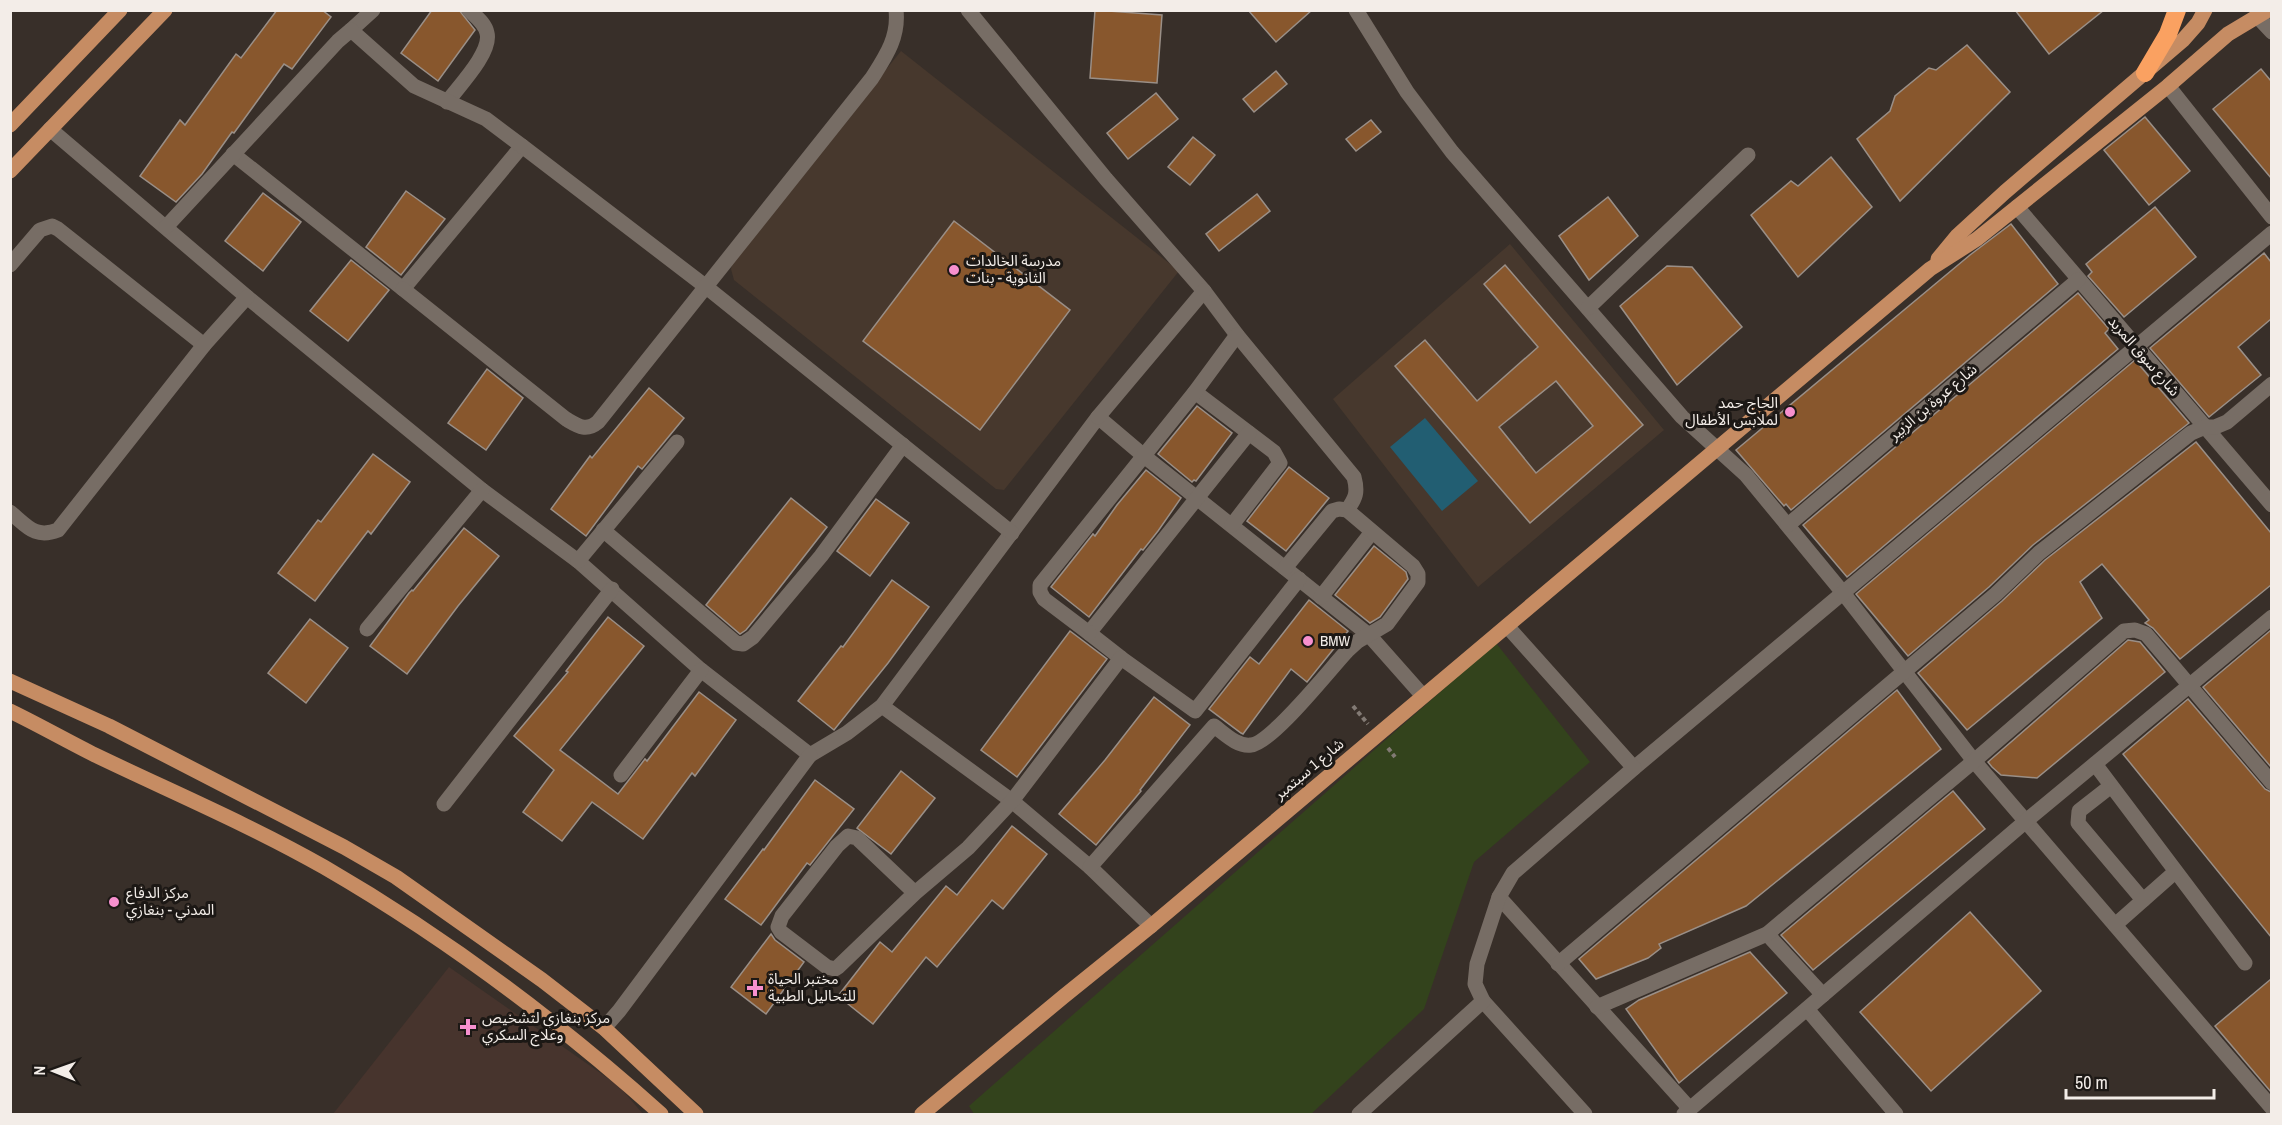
<svg xmlns="http://www.w3.org/2000/svg" width="2282" height="1125" viewBox="0 0 2282 1125" font-family="'Archivo Narrow','Noto Sans Arabic',sans-serif">
<rect width="100%" height="100%" fill="#382f29"/>
<g fill="#47382d">
<polygon points="901,51 1179,271 1004,490 996,489 734,280 731,269 733,259"/>
<polygon points="1510,244 1664,430 1478,587 1333,399"/>
</g>
<polygon fill="#47342d" points="449,967 619,1086 643,1114 333,1114"/>
<polygon fill="#33431c" points="1496,643 1590,762 1474,862 1424,1009 1311,1114 974,1114 969,1106"/>
<polygon fill="#225e72" points="1425,418 1478,481 1442,511 1390,447"/>
<g fill="#88572d" stroke="#9a8f87" stroke-width="1.5" fill-rule="evenodd">
<polygon points="277,10 322,10 331,17 292,69 284,64 234,133 232,132 202,174 176,202 140,176 180,120 185,125 236,54 241,58"/>
<polygon points="432,10 459,10 475,30 438,81 401,53"/>
<polygon points="1095,10 1162,15 1157,83 1090,78"/>
<polygon points="1248,10 1312,10 1276,42"/>
<polygon points="2015,10 2104,10 2049,54"/>
<polygon points="1967,45 2010,92 1900,201 1857,139 1890,111 1895,96 1929,68 1936,70"/>
<polygon points="2261,69 2271,81 2271,178 2213,109"/>
<polygon points="1276,71 1287,84 1254,112 1243,99"/>
<polygon points="1156,93 1178,119 1128,159 1107,133"/>
<polygon points="2145,117 2190,171 2149,205 2104,150"/>
<polygon points="1371,120 1381,132 1356,151 1346,139"/>
<polygon points="1193,137 1215,155 1190,185 1168,167"/>
<polygon points="1831,157 1872,207 1798,277 1751,215 1791,181 1798,186"/>
<polygon points="406,191 445,219 401,275 366,247"/>
<polygon points="263,193 301,222 263,271 225,241"/>
<polygon points="1257,194 1270,211 1219,251 1206,234"/>
<polygon points="1608,197 1638,236 1589,280 1559,236"/>
<polygon points="2155,207 2196,257 2124,317 2088,276 2092,272 2086,264"/>
<polygon points="954,221 1070,310 980,430 863,341"/>
<polygon points="2011,224 2058,284 1791,510 1786,504 1784,506 1736,450 1970,255"/>
<polygon points="2264,253 2271,262 2271,319 2238,347 2261,375 2209,417 2150,348"/>
<polygon points="351,260 389,290 348,341 310,311"/>
<path d="M1505,265L1643,425L1530,523L1395,366L1425,340L1477,401L1538,347L1484,284ZM1556,381L1593,426L1536,473L1499,427Z"/>
<polygon points="1667,266 1692,267 1742,327 1677,385 1620,306"/>
<polygon points="2078,293 2109,329 2105,333 2118,349 1847,577 1803,525"/>
<polygon points="2135,360 2189,423 2033,545 1989,587 1908,656 1856,594"/>
<polygon points="487,369 523,398 486,450 448,423"/>
<polygon points="649,388 684,418 642,469 638,466 586,536 551,509 590,456 592,458"/>
<polygon points="1197,406 1232,433 1196,481 1194,480 1192,482 1158,454"/>
<polygon points="2196,442 2271,533 2271,585 2180,659 2153,628 2145,623 2149,620 2102,564 2080,582 2102,618 1967,730 1918,673 2002,601 2045,560"/>
<polygon points="373,454 410,482 371,534 368,531 315,601 278,573 318,520 321,522"/>
<polygon points="1289,467 1329,498 1286,551 1247,521"/>
<polygon points="1146,470 1181,498 1158,531 1143,550 1141,549 1089,617 1051,587 1093,534 1095,536 1117,505"/>
<polygon points="791,498 827,527 763,609 746,630 740,634 706,605"/>
<polygon points="876,499 909,523 870,576 837,551"/>
<polygon points="464,528 499,556 458,606 407,674 370,646 409,593 412,590 413,591"/>
<polygon points="1374,546 1406,572 1408,579 1380,617 1370,623 1335,595"/>
<polygon points="892,580 929,607 888,663 834,730 798,701 841,646 843,647"/>
<polygon points="1309,600 1348,631 1307,682 1291,669 1243,734 1241,733 1209,709 1250,657 1259,664"/>
<polygon points="608,617 644,646 560,750 618,794 645,759 647,761 699,692 736,720 695,776 692,773 643,839 592,802 562,841 523,812 554,770 514,736 568,672 566,671"/>
<polygon points="310,619 348,648 306,703 268,673"/>
<polygon points="2271,630 2271,767 2203,687"/>
<polygon points="1070,631 1107,659 1017,777 981,750"/>
<polygon points="2128,640 2140,642 2165,672 2037,778 2001,775 1992,767 1988,762"/>
<polygon points="1897,690 1941,749 1746,906 1659,944 1661,948 1648,958 1596,979 1579,959"/>
<polygon points="1154,697 1190,725 1140,790 1141,791 1096,845 1059,814 1105,760"/>
<polygon points="2188,699 2265,789 2271,792 2271,937 2123,754"/>
<polygon points="901,771 935,798 891,854 857,828"/>
<polygon points="815,780 854,809 810,865 807,863 761,925 725,899 763,849 764,850"/>
<polygon points="1953,791 1985,829 1813,970 1781,935"/>
<polygon points="1012,826 1047,854 1003,909 992,900 937,967 926,957 873,1024 838,996 880,942 892,952 946,886 957,895"/>
<polygon points="1970,912 2041,991 1931,1091 1860,1012"/>
<polygon points="771,934 775,940 804,962 766,1014 731,987"/>
<polygon points="1750,952 1787,993 1679,1083 1626,1009 1639,1000"/>
<polygon points="2271,979 2271,1092 2215,1026"/>
</g>
<g fill="none" stroke-linecap="round" stroke-linejoin="round">
<g stroke="#827a74" stroke-width="4" stroke-dasharray="4.5 3" stroke-linecap="butt">
<polyline points="1353,706 1368,724"/>
<polyline points="1388,748 1395,757"/>
</g>
<g stroke="#776d65" stroke-width="15">
<path d="M968,10L1106,179L1204,291L1237,335L1354,477C1358,492 1356,498 1347,510"/>
<polyline points="1356,10 1407,92 1452,152 1682,417 1746,475 1844,594 1974,761 2272,1108"/>
<polyline points="2257,16 2272,32"/>
<polyline points="351,30 373,10"/>
<polyline points="2168,86 2272,217"/>
<path d="M447,102C459,86 492,52 487,33C485,23 476,17 469,10"/>
<polyline points="50,129 247,297 482,490 578,561 701,670 810,755 847,733 882,706 1098,417 1144,456 1369,635 1423,696"/>
<polyline points="233,154 403,289 522,146"/>
<polyline points="2017,207 2272,505"/>
<polyline points="166,227 338,41 351,30 414,86 486,119 522,146 705,286 1012,533"/>
<polyline points="10,265 40,230 52,226 58,229 204,345"/>
<path d="M403,289L566,419C578,426 586,432 598,422L872,78C886,56 899,37 896,10"/>
<polyline points="1588,308 1748,155"/>
<polyline points="1195,392 1274,452 1280,463 1276,468 1232,525"/>
<polyline points="1098,417 1204,291"/>
<polyline points="1249,433 1089,633 1121,658 1195,711 1299,579"/>
<path d="M10,512C27,526 35,539 58,530L204,345L247,297"/>
<polyline points="1788,525 2078,280"/>
<polyline points="603,530 736,643 743,644 753,637 821,556 903,445"/>
<polyline points="578,561 677,442"/>
<polyline points="1321,597 1372,532"/>
<polyline points="367,629 482,490"/>
<polyline points="1089,633 1044,599 1040,592 1040,585 1195,392 1237,335"/>
<polyline points="882,706 1012,801 1090,867 1151,926"/>
<polyline points="2095,764 2245,963"/>
<polyline points="1634,768 2272,233"/>
<polyline points="621,775 701,670"/>
<polyline points="2111,786 2079,811 2078,823 2143,900"/>
<polyline points="444,804 612,589"/>
<path d="M1090,867L1214,726C1224,733 1237,747 1251,745C1272,743 1330,669 1347,651L1358,641L1387,624L1418,582V574L1413,566L1347,510L1339,509L1332,511L1285,568"/>
<polyline points="915,893 857,838 848,836 837,846 782,916 778,927 781,932 827,967 835,969 838,967 915,893 968,848 1012,801 1121,658"/>
<polyline points="1499,897 1690,1109"/>
<polyline points="2115,925 2175,872"/>
<polyline points="1767,934 1823,995"/>
<polyline points="1558,964 1996,594 2039,553 2191,433 2205,427 2215,427 2227,422 2272,384"/>
<polyline points="1483,1001 1585,1114"/>
<polyline points="1597,1007 1767,934 1974,761 2124,631 2135,630 2146,634 2272,783"/>
<polyline points="1807,1009 1896,1114"/>
<polyline points="604,1028 619,1011 810,755"/>
<polyline points="1359,1114 1483,1001 1475,984 1477,964 1499,897 1513,873 1634,768 1507,626"/>
<polyline points="1684,1114 2026,821 2272,617"/>
</g>
<g stroke="#c68c63" stroke-width="15">
<polyline points="10,125 120,10"/>
<polyline points="10,171 165,10"/>
<polyline points="1938,259 1957,236 2005,192 2183,40 2198,23 2205,10"/>
<polyline points="10,681 109,726 344,847 396,877 542,980 604,1028 696,1114"/>
<path d="M10,711C39,725 67,741 95,755C172,792 250,825 324,867C445,937 557,1021 661,1114"/>
<polyline points="922,1114 1063,997 1151,926 1930,269 1977,239 2168,86 2228,34 2268,10"/>
</g>
<polyline stroke="#faa161" stroke-width="18" points="2145,73 2168,34 2177,10"/>
</g>
<g fill="#f790ce" stroke="#1c1815" stroke-width="2">
<circle cx="954" cy="270" r="6"/>
<circle cx="1790" cy="412" r="6"/>
<circle cx="1308" cy="641" r="6"/>
<circle cx="114" cy="902" r="6"/>
<path d="M752 979h6v6h6v6h-6v6h-6v-6h-6v-6h6z"/>
<path d="M465 1018h6v6h6v6h-6v6h-6v-6h-6v-6h6z"/>
</g>
<g text-anchor="middle" stroke-width="6" stroke-linejoin="round" paint-order="stroke">
<g font-size="15" fill="#f3ede8" stroke="#1c1815" text-anchor="start">
<text x="966" y="266">مدرسة الخالدات<tspan x="966" dy="17">الثانوية - بنات</tspan></text>
<text x="1778" y="408" text-anchor="end">الحاج حمد<tspan x="1778" dy="17">لملابس الأطفال</tspan></text>
<text x="1320" y="646">BMW</text>
<text x="126" y="898">مركز الدفاع<tspan x="126" dy="17">المدني - بنغازي</tspan></text>
<text x="768" y="984">مختبر الحياة<tspan x="768" dy="17">للتحاليل الطبية</tspan></text>
<text x="482" y="1023">مركز بنغازي لتشخيص<tspan x="482" dy="17">وعلاج السكري</tspan></text>
</g>
<g font-size="15" fill="#f3ede8" stroke="#1c1815">
<text transform="translate(2144 356) rotate(49)" y="5">شارع سوق المربد</text>
<text transform="translate(1933 402) rotate(-40)" y="5">شارع عروة بن الزبير</text>
<text transform="translate(1309 769) rotate(-40)" y="5">شارع 1 سبتمبر</text>
</g>
</g>
<rect width="2282" height="1125" fill="none" stroke="#f3ede8" stroke-width="24"/>
<g transform="translate(54 1071) rotate(271)" stroke="#1c1815" stroke-width="4.5" paint-order="stroke">
<path d="M0-4.5L10 22L0 15L-10 22Z" fill="#f3ede8"/>
<text y="-9" font-size="16" font-weight="bold" text-anchor="middle" fill="#f3ede8">N</text>
</g>
<path d="M2066 1089v9h148v-9" fill="none" stroke="#f3ede8" stroke-width="3"/>
<text x="2075" y="1089" font-size="18" fill="#f3ede8" stroke="#1c1815" stroke-width="4.5" paint-order="stroke">50 m</text>
</svg>
